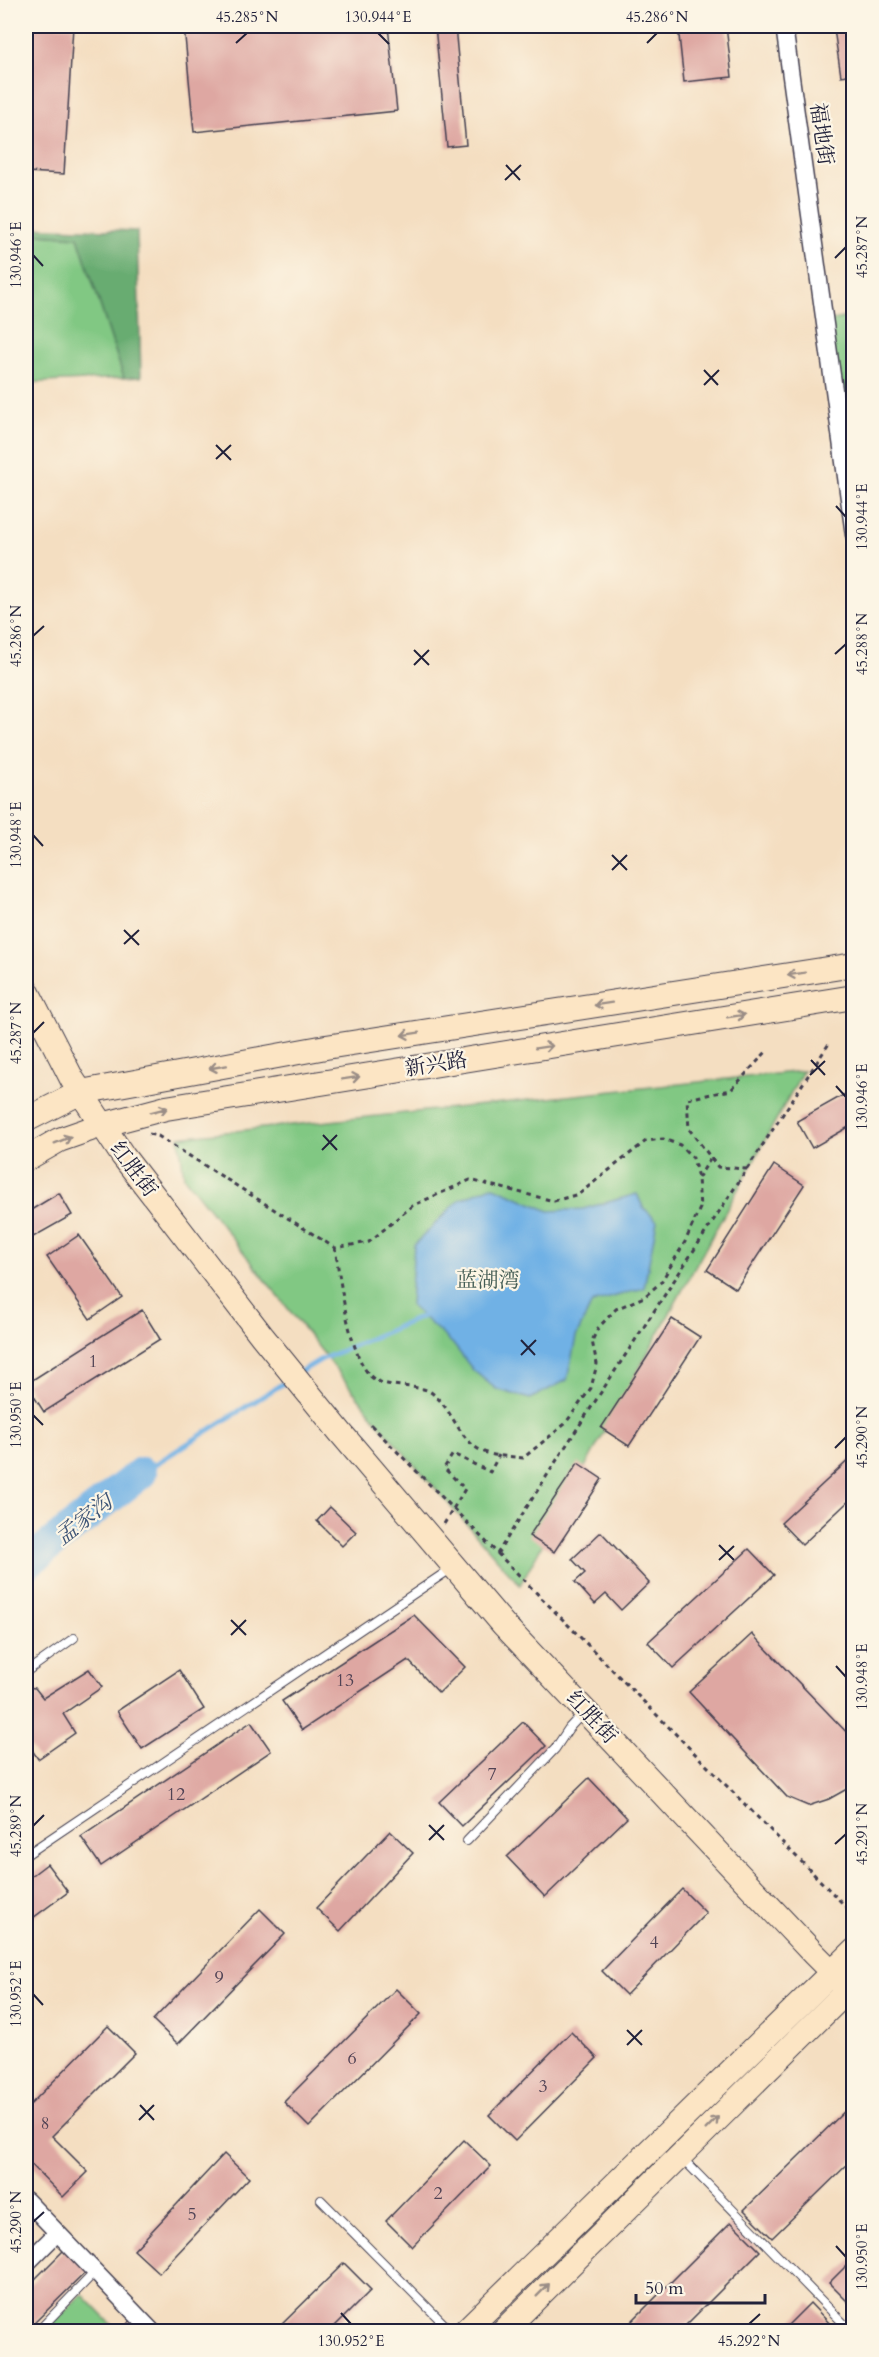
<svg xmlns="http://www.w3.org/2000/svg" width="879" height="2357" viewBox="0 0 879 2357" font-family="Cardo,'Noto Serif SC',serif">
<rect width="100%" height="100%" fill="#fcf5e5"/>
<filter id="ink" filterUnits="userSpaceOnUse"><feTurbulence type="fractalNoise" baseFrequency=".0167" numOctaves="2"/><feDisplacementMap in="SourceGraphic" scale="12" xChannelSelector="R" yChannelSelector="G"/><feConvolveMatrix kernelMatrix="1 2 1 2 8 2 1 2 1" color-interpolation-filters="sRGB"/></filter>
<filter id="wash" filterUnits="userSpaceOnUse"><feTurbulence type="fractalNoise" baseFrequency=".008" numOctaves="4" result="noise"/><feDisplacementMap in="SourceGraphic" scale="24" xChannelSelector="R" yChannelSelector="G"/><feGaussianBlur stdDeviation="1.35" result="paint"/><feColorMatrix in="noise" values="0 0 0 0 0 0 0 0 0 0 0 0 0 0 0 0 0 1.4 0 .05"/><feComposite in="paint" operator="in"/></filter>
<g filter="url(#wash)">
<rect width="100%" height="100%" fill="#f4dec1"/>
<g fill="#81c883" stroke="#52755f" stroke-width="1.5">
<polygon points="26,233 78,237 124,378 26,383"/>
<polygon points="852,316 853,318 853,453 846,455 828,321"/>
<polygon points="803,1071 520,1585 384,1430 184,1177 179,1137"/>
<polygon points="82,2294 113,2326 107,2331 43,2332"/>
</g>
<polygon fill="#68ac71" stroke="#456756" stroke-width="1.5" points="26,227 137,231 141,377 124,378 78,237 26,233"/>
<polygon fill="#70b1e5" stroke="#496a90" stroke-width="1.5" points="492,1186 549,1211 583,1209 637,1194 643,1207 657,1221 644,1288 592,1303 576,1337 567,1380 530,1399 496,1389 473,1370 453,1344 410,1305 414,1245 459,1200"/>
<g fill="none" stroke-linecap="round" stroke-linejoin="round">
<g stroke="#70b1e5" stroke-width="5">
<polyline points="300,1372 320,1360 428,1314"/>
<polyline points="141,1473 290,1379"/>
</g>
<polyline stroke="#70b1e5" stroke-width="32" points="26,1564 141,1473"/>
</g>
<g id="blocks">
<g fill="#dea7a2">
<polygon points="26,26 73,26 64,174 26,172 28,34 26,34"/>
<polygon points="184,26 388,26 397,111 194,132"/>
<polygon points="435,26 455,26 466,145 447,147"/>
<polygon points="678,26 726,26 732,77 684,82"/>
<polygon points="854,26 854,74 841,76 834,29"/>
<polygon points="854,1089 854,1124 812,1148 797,1121"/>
<polygon points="774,1165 804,1185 736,1289 707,1270"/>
<polygon points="59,1193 72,1215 26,1241 26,1213"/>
<polygon points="79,1235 122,1297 90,1319 47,1257"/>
<polygon points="142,1310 160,1339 44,1412 26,1384"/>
<polygon points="672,1319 700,1337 629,1446 601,1428"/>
<polygon points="854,1455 854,1496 802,1545 781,1523"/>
<polygon points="578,1463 602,1479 554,1552 529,1536"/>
<polygon points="330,1507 356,1532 342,1546 317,1521"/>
<polygon points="601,1532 649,1583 621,1610 606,1594 595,1604 575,1582 585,1573 572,1559"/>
<polygon points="749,1549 774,1575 673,1668 648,1642"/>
<polygon points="414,1615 465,1667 439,1693 408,1660 302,1730 282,1701"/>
<polygon points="752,1634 854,1740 854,1785 829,1799 808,1806 787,1797 689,1692"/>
<polygon points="89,1669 102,1687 63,1714 75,1733 38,1759 26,1741 26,1687 35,1688 43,1698"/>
<polygon points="179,1670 204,1709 142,1749 117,1711"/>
<polygon points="251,1722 271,1751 101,1866 81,1837"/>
<polygon points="523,1722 546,1746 462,1826 439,1802"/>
<polygon points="589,1778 627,1818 545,1897 507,1857"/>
<polygon points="390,1831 413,1853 340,1931 316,1908"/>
<polygon points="47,1864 68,1892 26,1923 26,1880"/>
<polygon points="682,1889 706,1913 626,1995 602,1971"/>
<polygon points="260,1909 285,1934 178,2044 153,2020"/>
<polygon points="396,1989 421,2014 309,2127 284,2102"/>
<polygon points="108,2026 135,2053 52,2136 88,2172 63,2197 26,2159 26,2109"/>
<polygon points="571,2032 597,2058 515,2141 489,2115"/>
<polygon points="854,2102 854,2158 772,2238 744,2210"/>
<polygon points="464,2140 491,2166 412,2247 386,2221"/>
<polygon points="224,2154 249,2178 159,2273 134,2250"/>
<polygon points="731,2222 760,2251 679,2332 621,2332"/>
<polygon points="67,2247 89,2269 26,2331 26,2288"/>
<polygon points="854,2258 854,2303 851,2305 829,2283"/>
<polygon points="344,2263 371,2290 329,2332 274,2332"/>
<polygon points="810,2303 834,2328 831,2332 781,2332"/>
<polygon points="135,2316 150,2332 119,2332"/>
</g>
</g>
</g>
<g filter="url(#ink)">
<use href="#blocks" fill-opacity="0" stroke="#423e4f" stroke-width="1.5"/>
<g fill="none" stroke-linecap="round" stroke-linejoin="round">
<defs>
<g id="lane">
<polyline points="26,1672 74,1638"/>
<polyline points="467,1841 555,1749 569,1728 583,1713"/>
<polyline points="26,1855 452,1568"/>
<polyline points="682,2158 852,2332"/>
<polyline points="321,2200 452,2332"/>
<polyline points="37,2332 95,2272"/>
</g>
<g id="street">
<polyline points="784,26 854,535"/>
<polyline points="26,2200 153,2332"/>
<polyline points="26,2264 57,2233"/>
</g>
<g id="secondary">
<polyline points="26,989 72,1079 123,1156 262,1336 340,1432 503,1624 814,1954 854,1994"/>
<polyline points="26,1120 81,1092 326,1047 854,965"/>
<polyline points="26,1159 59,1140 102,1125 166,1108 854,997"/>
<polyline points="464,2332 854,1951"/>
<polyline points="502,2332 854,1984"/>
</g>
</defs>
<use href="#lane" stroke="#423e4f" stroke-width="10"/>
<use href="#street" stroke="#423e4f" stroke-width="19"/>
<use href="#secondary" stroke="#423e4f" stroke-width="26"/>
<g stroke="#423e4f" stroke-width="3" stroke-dasharray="4.5 4.5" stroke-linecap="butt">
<path d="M149,1134L158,1136L335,1248L369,1242L412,1206L470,1180L554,1201L579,1194L646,1141L663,1139L680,1145L693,1158L698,1178L700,1208L685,1242L661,1282L644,1297L616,1309L598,1328L592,1341L597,1364L591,1388L565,1424L523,1458C512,1456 498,1457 487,1453C459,1444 454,1410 432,1393C421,1384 389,1389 374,1379C349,1362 340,1277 335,1248"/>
<polyline points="747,1169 718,1167 689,1129 687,1099 731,1090 767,1051"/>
<polyline points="698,1178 711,1158"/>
<polyline points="371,1425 854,1915"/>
<polyline points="444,1524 465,1489 444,1468 453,1454 490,1472 499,1455"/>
<polyline points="497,1554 562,1452 830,1042"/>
</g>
<use href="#lane" stroke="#fff" stroke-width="8"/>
<use href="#street" stroke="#fff" stroke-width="16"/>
<use href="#secondary" stroke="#fce5c4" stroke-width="24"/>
</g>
<defs><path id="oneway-shaft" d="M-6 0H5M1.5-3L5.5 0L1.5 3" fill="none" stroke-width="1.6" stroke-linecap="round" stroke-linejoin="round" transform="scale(1.5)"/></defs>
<g stroke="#9a8d86">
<use href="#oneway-shaft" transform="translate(796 974) rotate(171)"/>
<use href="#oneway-shaft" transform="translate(603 1004) rotate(171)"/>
<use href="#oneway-shaft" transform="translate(736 1016) rotate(-9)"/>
<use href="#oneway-shaft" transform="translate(410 1034) rotate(171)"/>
<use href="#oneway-shaft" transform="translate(544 1047) rotate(-9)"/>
<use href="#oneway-shaft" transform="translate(218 1067) rotate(170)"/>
<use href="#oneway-shaft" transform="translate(351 1078) rotate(-9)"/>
<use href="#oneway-shaft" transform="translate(159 1110) rotate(-15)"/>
<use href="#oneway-shaft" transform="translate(63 1140) rotate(-22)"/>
<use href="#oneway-shaft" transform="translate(712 2123) rotate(-45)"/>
<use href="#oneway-shaft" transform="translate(543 2290) rotate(-45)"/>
</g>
</g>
<path fill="none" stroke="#22223b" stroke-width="2" d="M378,33L389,44M236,43L247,33M647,43L657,33M506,165L520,180M505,180L521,165M33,255L43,266M835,258L846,247M704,370L718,385M704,385L719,370M216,445L231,460M216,459L231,445M836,506L846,517M33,636L44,626M414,650L429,665M835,654L846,644M414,665L429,650M33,835L43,846M612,855L627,870M612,870L627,855M124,930L139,945M124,944L139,930M33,1033L44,1022M811,1060L825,1075M810,1075L825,1061M836,1086L846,1097M323,1135L337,1150M322,1150L337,1135M521,1340L535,1355M521,1355L536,1340M33,1415L43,1425M835,1448L846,1437M719,1545L734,1560M719,1560L734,1546M231,1620L246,1635M231,1635L246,1620M836,1666L846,1677M429,1825L444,1840M33,1826L44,1815M429,1840L444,1825M835,1844L846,1834M33,1994L43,2005M627,2030L642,2045M627,2045L642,2030M140,2105L154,2120M139,2120L154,2105M33,2222L44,2212M836,2246L846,2257M341,2313L351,2324M749,2324L760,2314"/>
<g text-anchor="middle" stroke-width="4.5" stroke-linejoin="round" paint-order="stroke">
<g font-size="18" fill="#514355">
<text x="93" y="1367">1</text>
<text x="345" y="1686">13</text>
<text x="492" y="1780">7</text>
<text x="176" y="1800">12</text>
<text x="654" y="1948">4</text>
<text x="219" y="1983">9</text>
<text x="352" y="2064">6</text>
<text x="543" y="2092">3</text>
<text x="45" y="2129">8</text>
<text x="438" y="2199">2</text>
<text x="192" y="2220">5</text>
</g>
<g font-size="21" fill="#22223b" stroke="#fcf5e5">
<text transform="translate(822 134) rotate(82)" y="7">福地街</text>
<text transform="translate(436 1064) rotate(-9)" y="7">新兴路</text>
<text transform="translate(134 1169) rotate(53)" y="7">红胜街</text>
<text transform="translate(592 1717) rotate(47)" y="7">红胜街</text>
</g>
<g font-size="21" fill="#435c54" stroke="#fcf5e5">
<text x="488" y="1287">蓝湖湾</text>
</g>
<g font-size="22" font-style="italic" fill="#3d5476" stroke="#fcf5e5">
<text transform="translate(83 1519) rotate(-38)" y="8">孟家沟</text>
</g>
</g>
<rect width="879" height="2357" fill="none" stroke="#fcf5e5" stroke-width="66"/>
<path d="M636 2294v9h129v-9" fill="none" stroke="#22223b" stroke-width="3"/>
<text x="645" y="2294" font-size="18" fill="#22223b" stroke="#fcf5e5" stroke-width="4.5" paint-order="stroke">50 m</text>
<rect x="33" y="33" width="813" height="2291" fill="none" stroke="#22223b" stroke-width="2"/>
<g font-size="15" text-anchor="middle" fill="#22223b">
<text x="247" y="22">45.285°N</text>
<text x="378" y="22">130.944°E</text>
<text x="657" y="22">45.286°N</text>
<text transform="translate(862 247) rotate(-90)" y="5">45.287°N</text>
<text transform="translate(16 255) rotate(-90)" y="5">130.946°E</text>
<text transform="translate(862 517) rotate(-90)" y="5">130.944°E</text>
<text transform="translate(16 636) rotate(-90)" y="5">45.286°N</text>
<text transform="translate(862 644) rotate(-90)" y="5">45.288°N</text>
<text transform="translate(16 835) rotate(-90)" y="5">130.948°E</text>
<text transform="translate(16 1033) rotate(-90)" y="5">45.287°N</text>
<text transform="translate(862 1097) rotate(-90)" y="5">130.946°E</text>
<text transform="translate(16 1415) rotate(-90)" y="5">130.950°E</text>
<text transform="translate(862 1437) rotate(-90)" y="5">45.290°N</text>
<text transform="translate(862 1677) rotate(-90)" y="5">130.948°E</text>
<text transform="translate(16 1826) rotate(-90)" y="5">45.289°N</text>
<text transform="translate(862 1834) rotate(-90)" y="5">45.291°N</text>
<text transform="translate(16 1994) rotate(-90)" y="5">130.952°E</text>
<text transform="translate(16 2222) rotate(-90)" y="5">45.290°N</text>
<text transform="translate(862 2257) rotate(-90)" y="5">130.950°E</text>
<text x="351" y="2346">130.952°E</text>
<text x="749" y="2346">45.292°N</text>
</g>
</svg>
